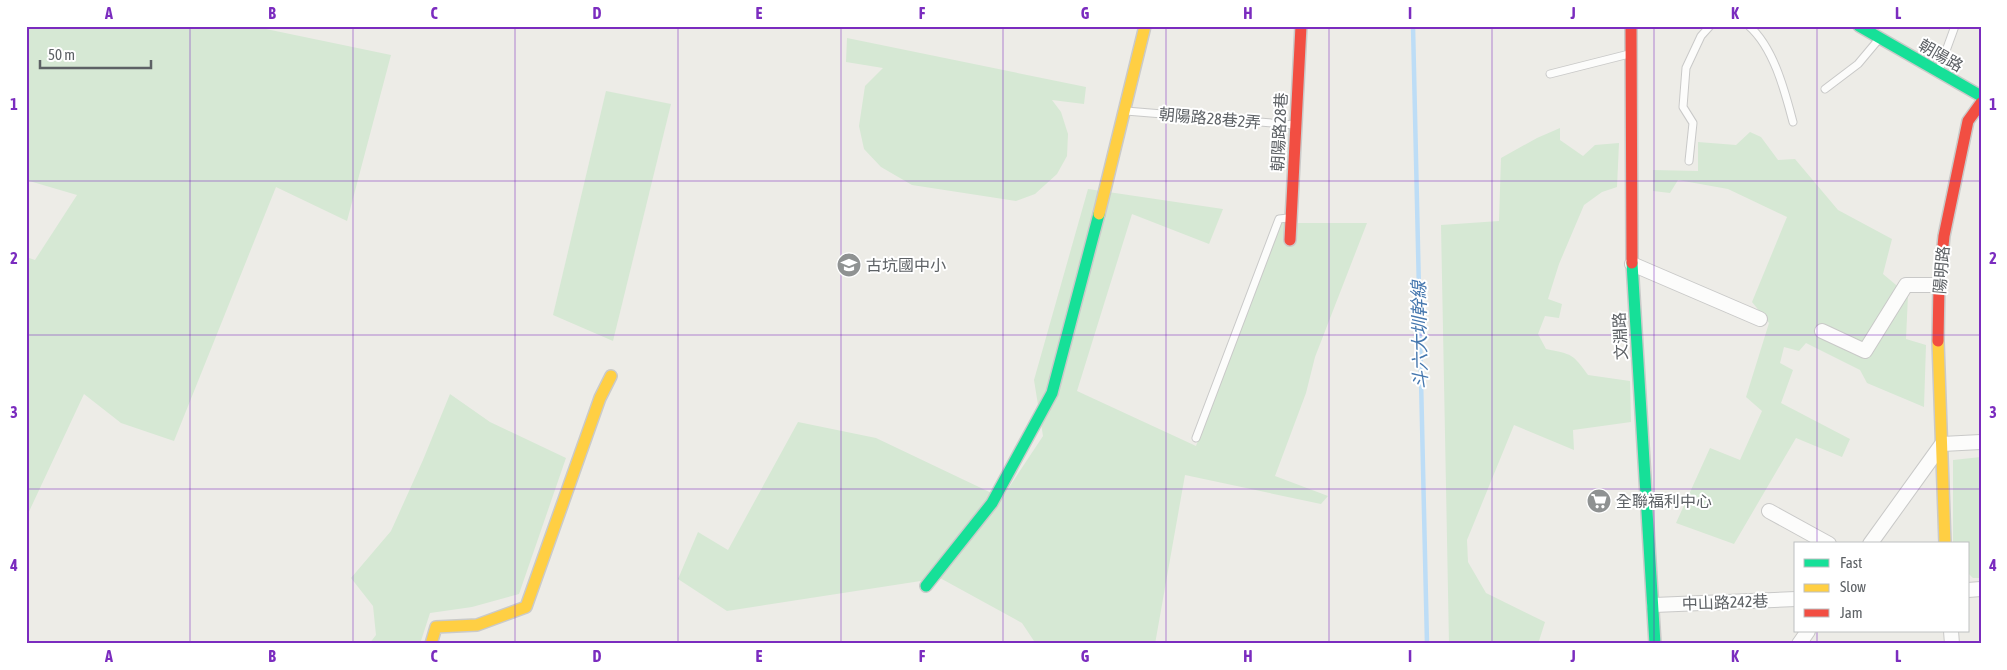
<svg xmlns="http://www.w3.org/2000/svg" width="2007" height="670" viewBox="0 0 2007 670" font-family="'Asap Condensed','Noto Sans TC',sans-serif">
<rect width="100%" height="100%" fill="#edece7"/>
<g fill="#d6e8d4">
<polygon points="26,26 251,26 391,55 347,221 276,187 174,441 121,423 84,394 26,518 26,257 35,260 77,195 26,180"/>
<polygon points="847,38 1086,87 1084,104 1052,100 1061,112 1068,134 1067,156 1057,174 1035,194 1016,201 912,185 881,167 864,149 859,126 865,86 883,68 846,62"/>
<polygon points="606,91 671,104 613,341 553,315"/>
<path d="M1560,128V140L1583,156L1595,145L1619,143L1617,187L1602,192L1584,205L1559,264L1548,299L1562,304L1559,318L1545,316L1538,334L1546,349C1572,354 1573,354 1588,375L1630,381L1631,422L1573,430L1574,450L1514,425L1467,540L1468,562L1486,593L1545,622L1538,644H1449L1441,225L1499,221L1501,158L1537,138Z"/>
<polygon points="1750,132 1761,137 1778,160 1795,159 1838,210 1892,239 1883,274 1908,295 1906,339 1926,345 1924,407 1867,383 1860,370 1806,343 1799,351 1784,347 1780,363 1793,370 1781,403 1850,439 1842,457 1796,438 1734,544 1676,523 1710,448 1740,460 1762,411 1746,397 1769,323 1752,302 1787,217 1728,189 1678,180 1670,193 1653,191 1653,170 1698,171 1698,142 1736,145"/>
<polygon points="1088,189 1223,209 1209,244 1132,214 1077,391 1196,446 1278,223 1367,223 1315,357 1306,393 1275,476 1328,496 1321,504 1185,475 1155,644 1036,644 1022,623 940,578 727,611 678,579 698,532 728,550 798,422 876,438 1002,498 1043,436 1034,380"/>
<polygon points="450,394 490,422 566,458 519,594 472,607 430,613 420,644 369,644 376,635 373,606 351,578 391,531 423,460"/>
<polygon points="1981,457 1981,578 1973,578 1968,573 1968,544 1953,544 1953,460"/>
</g>
<g fill="none" stroke-linecap="round" stroke-linejoin="round">
<polyline stroke="#bdddf6" stroke-width="4.5" points="1413,26 1427,644"/>
<defs>
<g id="lane">
<path d="M1749,26C1774,48 1785,92 1793,122"/>
<polyline points="1939,70 1955,26"/>
<polyline points="1550,74 1629,54"/>
<polyline points="1825,89 1858,64 1879,39"/>
<polyline points="1126,111 1295,125"/>
<polyline points="1689,161 1693,123 1683,107 1686,68 1701,36 1710,26"/>
<polyline points="1196,438 1279,219 1288,218"/>
</g>
<g id="street">
<polyline points="1632,264 1760,319"/>
<polyline points="1822,331 1865,351 1906,285 1939,285"/>
<polyline points="1769,511 1829,544"/>
<polyline points="1870,544 1942,444 1981,442"/>
<polyline points="1968,590 1981,589"/>
<polyline points="1654,605 1796,599"/>
<polyline points="1951,631 1952,644"/>
<polyline points="1799,644 1808,631"/>
</g>
<g id="fast">
<polyline points="1859,26 1981,96"/>
<polyline points="1632,263 1655,644"/>
<polyline points="926,586 992,503 1052,393 1099,214"/>
</g>
<g id="slow">
<polyline points="1099,214 1145,26"/>
<polyline points="1938,341 1945,544"/>
<polyline points="431,644 436,627 477,625 526,607 600,398 611,376"/>
</g>
<g id="jam">
<polyline points="1631,26 1632,263"/>
<polyline points="1290,240 1301,26"/>
<polyline points="1938,341 1939,285 1944,236 1968,121 1981,103"/>
</g>
</defs>
<use href="#lane" stroke="#c9c9c8" stroke-width="9"/>
<use href="#street" stroke="#c9c9c8" stroke-width="16"/>
<use href="#fast" stroke="#cacac9" stroke-width="14"/>
<use href="#slow" stroke="#cacac9" stroke-width="14"/>
<use href="#jam" stroke="#cacac9" stroke-width="14"/>
<use href="#lane" stroke="#fcfcfb" stroke-width="7"/>
<use href="#street" stroke="#fcfcfb" stroke-width="14"/>
<use href="#fast" stroke="#16e098" stroke-width="11"/>
<use href="#slow" stroke="#ffcf43" stroke-width="11"/>
<use href="#jam" stroke="#f24e42" stroke-width="11"/>
</g>
<path fill="none" stroke="#7b2cbf" stroke-width="1" stroke-opacity="0.55" d="M190,26V644M353,26V644M515,26V644M678,26V644M841,26V644M1003,26V644M1166,26V644M1329,26V644M1492,26V644M1654,26V644M1817,26V544M26,181H1981M26,335H1981M26,489H1981M1817,631V644"/>
<defs>
<symbol id="school-disc" viewBox="-11 -11 22 22"><circle r="9.5" fill="#8f9292" stroke="#fff"/><path d="M0-5L7-2L0 1L-7-2ZM-4 1L0 2.5L4 1V4Q0 6-4 4Z" fill="#fff"/></symbol>
<symbol id="supermarket-disc" viewBox="-11 -11 22 22"><circle r="9.5" fill="#8f9292" stroke="#fff"/><path d="M-6-5.5h2.5l.6 2H6L4.5 2H-2.5L-4.4-4H-6ZM-1.5 3.2a1.3 1.3 0 1 0 .1 0ZM3 3.2a1.3 1.3 0 1 0 .1 0Z" fill="#fff"/></symbol>
</defs>
<g fill-rule="evenodd">
<use href="#school-disc" x="835" y="251" width="28" height="28"/>
<use href="#supermarket-disc" x="1585" y="487" width="28" height="28"/>
</g>
<g text-anchor="middle" stroke-width="4" stroke-linejoin="round" paint-order="stroke">
<g font-size="16" fill="#5d6165" stroke="#fff">
<text transform="translate(1941 55) rotate(30)" y="6">朝陽路</text>
<text transform="translate(1210 118) rotate(5)" y="6">朝陽路28巷2弄</text>
<text transform="translate(1279 132) rotate(-87)" y="6">朝陽路28巷</text>
<text transform="translate(1941 270) rotate(-85)" y="6">陽明路</text>
<text transform="translate(1620 336) rotate(-93)" y="6">文淵路</text>
<text transform="translate(1725 602) rotate(-2)" y="6">中山路242巷</text>
</g>
<g font-size="16" fill="#5d6165" stroke="#fff" text-anchor="start">
<text x="866" y="271">古坑國中小</text>
<text x="1616" y="507">全聯福利中心</text>
</g>
<g font-size="18" font-style="italic" fill="#4577ae" stroke="#fff">
<text transform="translate(1420 335) rotate(-91)" y="6">斗六大圳幹線</text>
</g>
</g>
<rect width="2007" height="670" fill="none" stroke="#ffffff" stroke-width="55"/>
<rect x="1794" y="542" width="175" height="90" fill="#ffffff" stroke="#bec0c1"/>
<rect x="1804" y="559" width="25" height="8" fill="#16e098" stroke="#bec0c1"/>
<text x="1840" y="568" font-size="15" fill="#5d6165">Fast</text>
<rect x="1804" y="584" width="25" height="8" fill="#ffcf43" stroke="#bec0c1"/>
<text x="1840" y="592" font-size="15" fill="#5d6165">Slow</text>
<rect x="1804" y="609" width="25" height="8" fill="#f24e42" stroke="#bec0c1"/>
<text x="1840" y="618" font-size="15" fill="#5d6165">Jam</text>
<path d="M40 60v8h111v-8" fill="none" stroke="#5d6165" stroke-width="2.5"/>
<text x="48" y="60" font-size="15" fill="#5d6165" stroke="#ffffff" stroke-width="4" paint-order="stroke">50 m</text>
<rect x="28" y="28" width="1952" height="614" fill="none" stroke="#7b2cbf" stroke-width="2"/>
<g font-size="16" text-anchor="middle" font-weight="bold" fill="#7b2cbf">
<text x="109" y="19">A</text>
<text x="272" y="19">B</text>
<text x="434" y="19">C</text>
<text x="597" y="19">D</text>
<text x="759" y="19">E</text>
<text x="922" y="19">F</text>
<text x="1085" y="19">G</text>
<text x="1248" y="19">H</text>
<text x="1410" y="19">I</text>
<text x="1573" y="19">J</text>
<text x="1735" y="19">K</text>
<text x="1898" y="19">L</text>
<text x="14" y="110">1</text>
<text x="1993" y="110">1</text>
<text x="14" y="264">2</text>
<text x="1993" y="264">2</text>
<text x="14" y="418">3</text>
<text x="1993" y="418">3</text>
<text x="14" y="571">4</text>
<text x="1993" y="571">4</text>
<text x="109" y="662">A</text>
<text x="272" y="662">B</text>
<text x="434" y="662">C</text>
<text x="597" y="662">D</text>
<text x="759" y="662">E</text>
<text x="922" y="662">F</text>
<text x="1085" y="662">G</text>
<text x="1248" y="662">H</text>
<text x="1410" y="662">I</text>
<text x="1573" y="662">J</text>
<text x="1735" y="662">K</text>
<text x="1898" y="662">L</text>
</g>
</svg>
